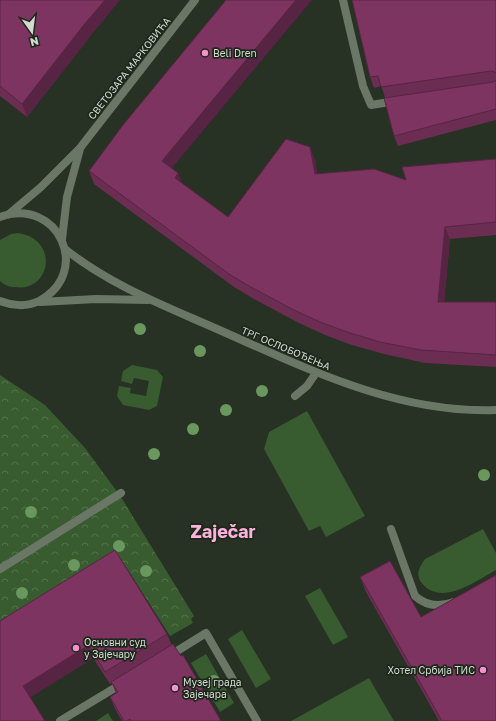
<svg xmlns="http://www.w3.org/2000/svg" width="496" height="721" viewBox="0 0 496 721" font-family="'Golos Text',sans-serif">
<defs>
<pattern id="park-crowns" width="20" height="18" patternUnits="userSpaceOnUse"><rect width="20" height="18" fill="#385b2f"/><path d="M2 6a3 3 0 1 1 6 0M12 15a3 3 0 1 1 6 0" fill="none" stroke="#54724c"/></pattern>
</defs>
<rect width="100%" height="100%" fill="#273124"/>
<g fill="#385b2f">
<path d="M18,233C60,239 51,293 14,287C9,287 4,285 0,281V240L11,234Z"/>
<polygon points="132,365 157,370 163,377 157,406 149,410 123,405 117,396 119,386 131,388 130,393 146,396 149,381 134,378 132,384 121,381 123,371"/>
<polygon points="307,411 365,516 326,537 320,526 309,531 264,449 269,432"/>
<path d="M483,529L496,553V570C476,581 440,608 421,582C415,574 420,566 425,559Z"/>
<polygon points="320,588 348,637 333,645 305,596"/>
<polygon points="242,630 271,679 256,688 228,639"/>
<polygon points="206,654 234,703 220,712 191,663"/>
<polygon points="369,678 394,721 291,721"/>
<polygon points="108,713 113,721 96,721"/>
</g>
<polygon fill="url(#park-crowns)" points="0,375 45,405 85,448 121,497 194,616 191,619 193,623 170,636 121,559 0,632"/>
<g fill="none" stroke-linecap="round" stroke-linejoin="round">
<path stroke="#6a7767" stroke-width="8" d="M391,529L415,596C426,606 440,607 454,602"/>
<g stroke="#6a7767" stroke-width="8">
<polyline points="295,396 307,386 316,373"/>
<polyline points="0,569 121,493"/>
<polyline points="169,656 206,633 257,721"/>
<polyline points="60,721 123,683"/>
</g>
<polyline stroke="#6a7767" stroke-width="8" points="343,0 363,86 371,105 396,101"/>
<g stroke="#6a7767" stroke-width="8">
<polyline points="9,214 41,187 80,148 195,0"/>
<path d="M0,217C58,196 93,272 39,301C27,307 12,306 0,301"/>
<polyline points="62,239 67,197 80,149"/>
<path d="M65,249C110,285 165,306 217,329C306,368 396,414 496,410"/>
<polyline points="40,302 96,299 148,300"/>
</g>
</g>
<g fill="#69975d">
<circle cx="140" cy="329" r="6"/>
<circle cx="200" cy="351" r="6"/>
<circle cx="262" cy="391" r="6"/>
<circle cx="226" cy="410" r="6"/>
<circle cx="193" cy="429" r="6"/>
<circle cx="154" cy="454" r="6"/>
<circle cx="484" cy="475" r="6"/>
<circle cx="31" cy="512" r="6"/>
<circle cx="119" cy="546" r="6"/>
<circle cx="74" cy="565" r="6"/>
<circle cx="146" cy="571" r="6"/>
<circle cx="22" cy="593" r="6"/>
<circle cx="214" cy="681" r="6"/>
</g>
<g fill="#6c2d53">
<polygon points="0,0 88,39 27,117 0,96"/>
<polygon points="496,0 496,120 398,146 394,136 385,97 381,86 374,88 370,77"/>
<polygon points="496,159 496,235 450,239 444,302 496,302 496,367 425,363 384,354 352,345 325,335 299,323 254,299 234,287 94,184 89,171 172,168 178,173 182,184 228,217 315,160 317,174 406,180"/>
<polygon points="360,577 421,617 496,721 439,721 366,592"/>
<polygon points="0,621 167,634 172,646 221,721 122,721 115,709 110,697 116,694 112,683 110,684 93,658 30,697 0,721"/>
</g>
<g fill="#582444">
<polygon points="105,0 120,0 88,39 27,117 22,104 83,26"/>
<polygon points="296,0 312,0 167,174 162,161"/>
<polygon points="310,147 315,160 320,187 315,174"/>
<polygon points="178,173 183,186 175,178"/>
<polygon points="445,227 450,239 443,315 438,302"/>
<polygon points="89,645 93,658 28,699 23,686"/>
</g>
<g fill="#7d3461" stroke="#582444">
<polygon points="0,0 105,0 83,26 22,104 0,86"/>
<polygon points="226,0 296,0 162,161 178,173 175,178 228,217 286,139 310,147 315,174 374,169 406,180 402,167 496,159 496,222 445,227 438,302 496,302 496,355 421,350 380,342 347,332 320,322 294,310 249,286 229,274 89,171 123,125"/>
<polygon points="352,0 496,0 496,73 495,72 491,71 381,87 378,76 370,77"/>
<polygon points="496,80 496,109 394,136 384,98 493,82"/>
<polygon points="115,550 167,634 105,672 89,645 23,686 45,721 0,721 0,621"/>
<polygon points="390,561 421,617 496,575 496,721 442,721 360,577"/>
<polygon points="173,644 181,656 183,655 221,721 131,721 130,719 127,721 124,721 110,697 118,692 111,682"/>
</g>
<g fill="#f790cd" stroke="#1d271a" stroke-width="1.5">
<circle cx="205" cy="53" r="4"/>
<circle cx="76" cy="648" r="4"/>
<circle cx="483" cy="670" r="4"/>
<circle cx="175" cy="688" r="4"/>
</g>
<g text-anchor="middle" stroke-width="3.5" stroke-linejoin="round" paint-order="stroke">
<g font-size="10" fill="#d2d9d1" stroke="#1d271a" text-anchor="start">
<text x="213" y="57">Beli Dren</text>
<text x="84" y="646">Основни суд<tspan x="84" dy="12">у Зајечару</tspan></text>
<text x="475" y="674" text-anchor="end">Хотел Србија ТИС</text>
<text x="183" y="686">Музеј града<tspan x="183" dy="12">Зајечара</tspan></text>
</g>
<g font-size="10" fill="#d2d9d1" stroke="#1d271a">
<text transform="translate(129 68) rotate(-52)" y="4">СВЕТОЗАРА МАРКОВИЋА</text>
<text transform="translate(286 348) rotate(23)" y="4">ТРГ ОСЛОБОЂЕЊА</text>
</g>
<g font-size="18" font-weight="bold" fill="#fcb2dc" stroke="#1d271a">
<text x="223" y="538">Zaječar</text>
</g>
</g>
<g transform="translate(32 32) rotate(166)" stroke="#1d271a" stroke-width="3" paint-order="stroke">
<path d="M0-3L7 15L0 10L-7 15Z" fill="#d2d9d1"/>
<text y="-6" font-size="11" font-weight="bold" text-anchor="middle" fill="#d2d9d1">N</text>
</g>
</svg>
